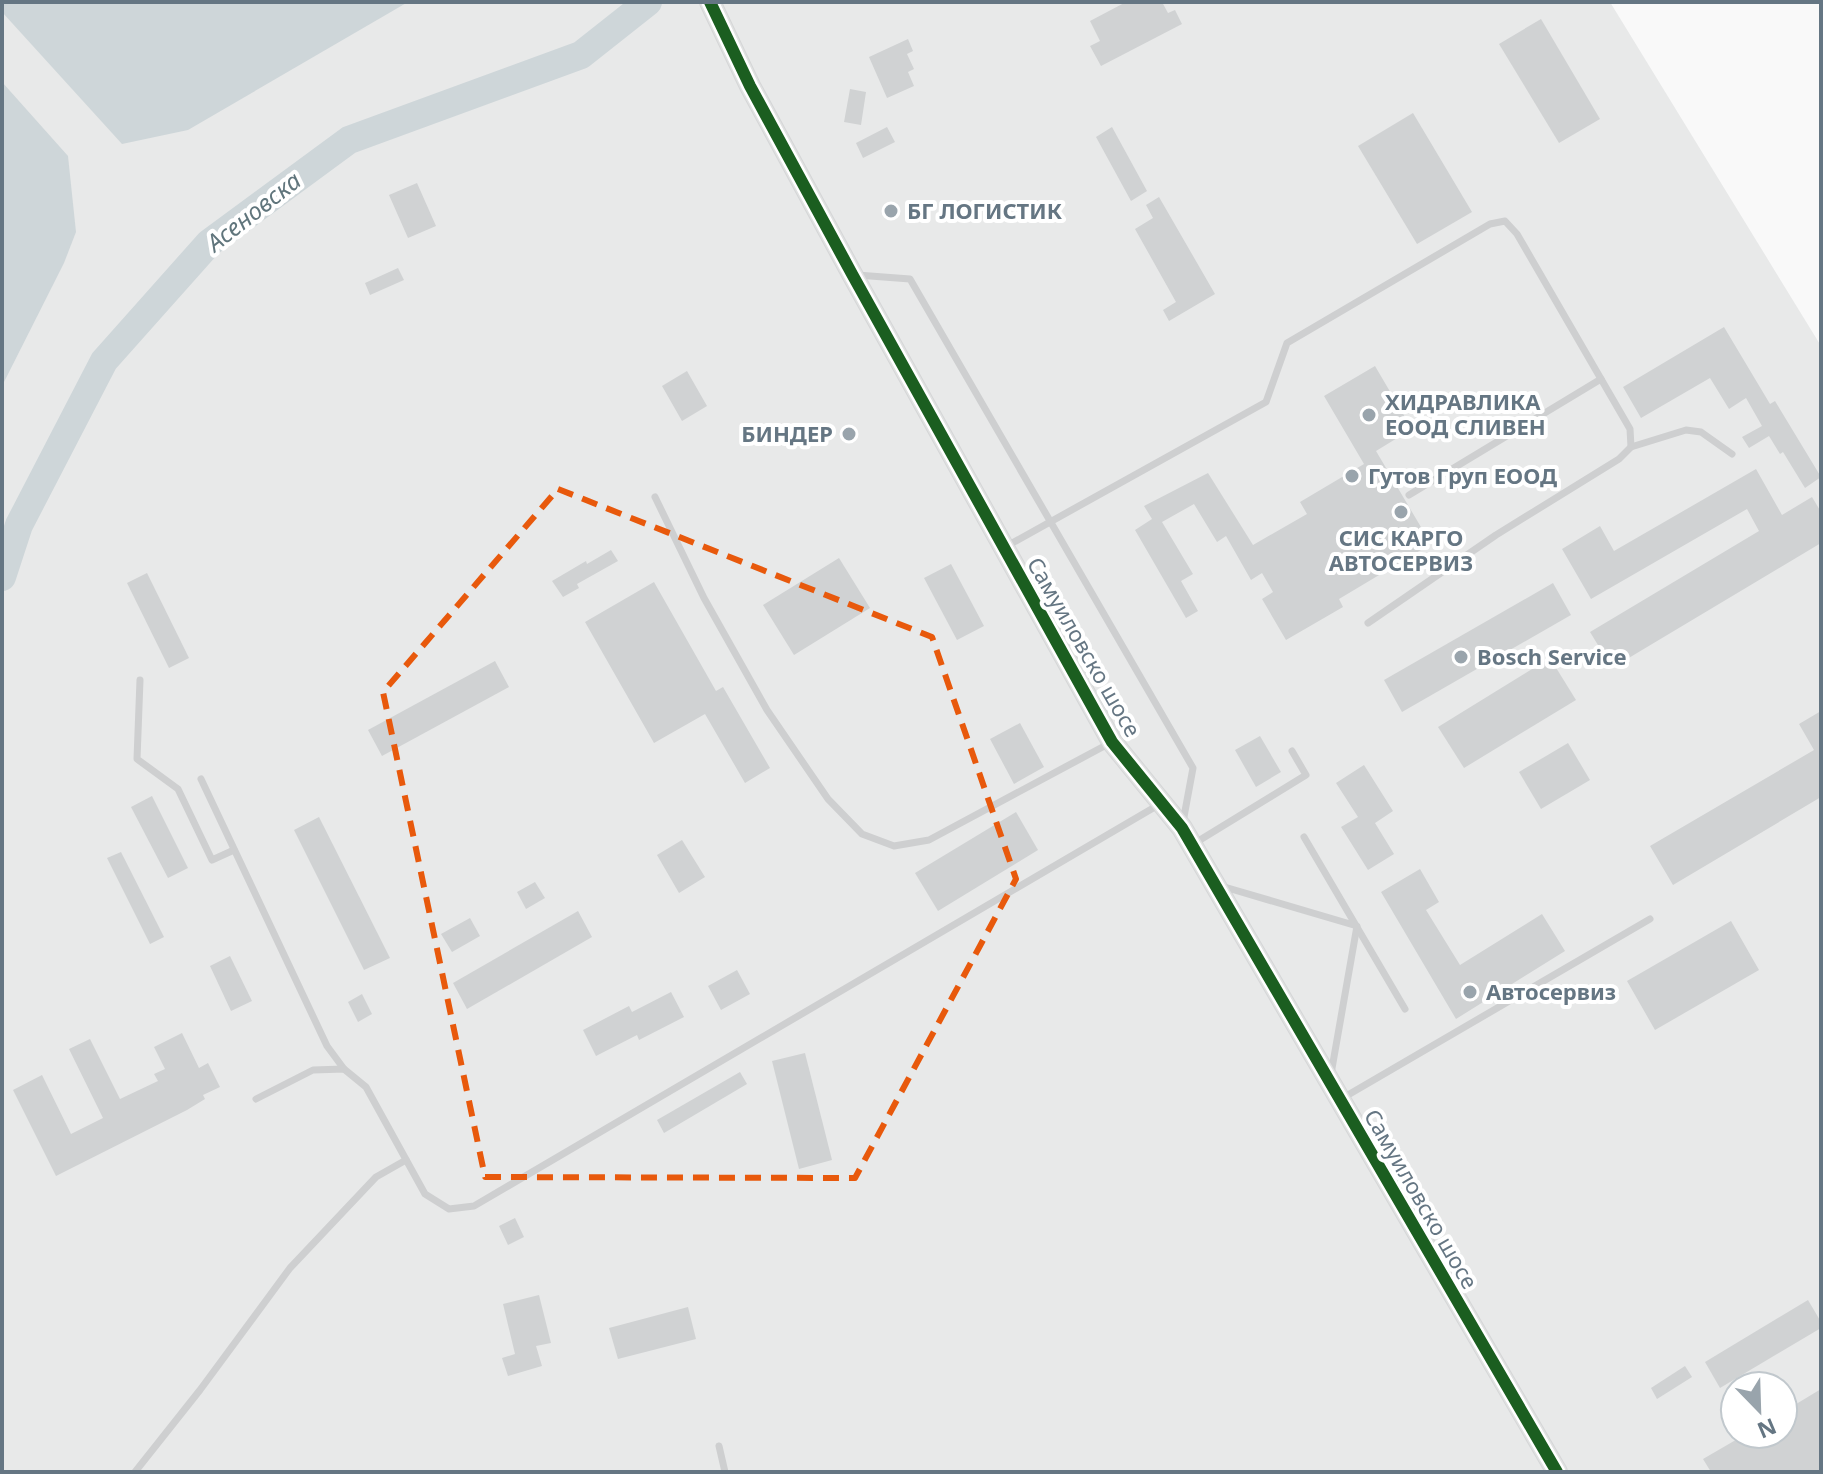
<svg xmlns="http://www.w3.org/2000/svg" width="1823" height="1474" viewBox="0 0 1823 1474" font-family="'Noto Sans',sans-serif">
<rect width="100%" height="100%" fill="#f9f9f9"/>
<path fill="#e8e9e9" fill-rule="evenodd" d="M2,2H1610L1821,346V1472H2ZM1735,1386H1783V1434H1735Z"/>
<g fill="#ced6d9">
<polygon points="2,2 408,2 188,130 122,144 2,12"/>
<polygon points="2,82 68,156 76,232 64,263 2,386"/>
</g>
<g fill="none" stroke-linecap="round" stroke-linejoin="round">
<polyline stroke="#ced6d9" stroke-width="28" points="2,577 19,525 104,361 209,243 349,140 581,55 648,2"/>
</g>
<g fill="#d0d2d3">
<polygon points="1126,2 1162,2 1168,13 1175,10 1182,24 1101,66 1090,46 1100,41 1090,21"/>
<polygon points="1541,19 1600,119 1559,143 1499,44"/>
<polygon points="908,39 913,51 907,54 914,69 908,72 914,86 887,98 869,57"/>
<polygon points="850,89 866,92 861,125 844,122"/>
<polygon points="1413,113 1472,212 1417,244 1358,146"/>
<polygon points="887,127 895,142 863,158 856,143"/>
<polygon points="1112,127 1147,191 1131,201 1096,137"/>
<polygon points="417,183 436,226 408,238 389,195"/>
<polygon points="1159,197 1215,294 1169,321 1163,310 1176,302 1135,229 1153,218 1146,205"/>
<polygon points="398,268 404,280 370,295 365,283"/>
<polygon points="1724,327 1770,404 1775,401 1821,477 1805,488 1783,452 1780,454 1769,436 1749,448 1742,437 1762,426 1746,398 1729,409 1710,378 1641,418 1623,387"/>
<polygon points="1375,366 1412,429 1376,451 1431,544 1339,599 1343,607 1286,640 1262,599 1273,592 1262,573 1251,580 1226,536 1217,542 1194,504 1162,522 1193,574 1181,581 1198,611 1186,618 1135,530 1152,519 1144,506 1208,473 1253,545 1307,514 1300,502 1364,464 1324,396"/>
<polygon points="687,371 707,406 682,421 662,386"/>
<polygon points="1756,469 1782,515 1812,497 1821,512 1821,543 1612,668 1590,632 1759,531 1747,509 1591,599 1562,549 1600,526 1614,551"/>
<polygon points="611,550 618,561 577,584 579,588 563,597 552,581 586,561 587,564"/>
<polygon points="839,558 870,608 794,655 763,605"/>
<polygon points="951,564 984,626 957,640 924,578"/>
<polygon points="147,573 189,658 169,668 127,583"/>
<polygon points="654,582 716,691 723,687 770,768 745,783 705,714 654,743 585,622"/>
<polygon points="1553,583 1571,615 1402,712 1384,680"/>
<polygon points="1550,658 1576,700 1464,768 1438,727"/>
<polygon points="495,661 509,687 382,756 368,730"/>
<polygon points="1821,711 1821,797 1673,885 1650,846 1814,750 1799,724"/>
<polygon points="1020,723 1044,767 1014,784 990,739"/>
<polygon points="1260,736 1281,772 1256,787 1235,750"/>
<polygon points="1568,743 1590,780 1541,809 1519,772"/>
<polygon points="1364,765 1393,811 1375,823 1394,854 1368,870 1341,827 1358,817 1336,783"/>
<polygon points="152,796 188,868 168,878 131,807"/>
<polygon points="1016,812 1038,850 938,911 915,873"/>
<polygon points="319,817 390,958 364,970 294,830"/>
<polygon points="682,840 705,877 679,893 657,855"/>
<polygon points="121,852 164,937 150,944 107,858"/>
<polygon points="1420,869 1439,902 1426,910 1460,965 1542,914 1565,951 1456,1019 1381,892"/>
<polygon points="535,882 545,898 526,909 517,892"/>
<polygon points="578,911 592,937 467,1009 453,983"/>
<polygon points="470,918 480,936 452,952 441,934"/>
<polygon points="1731,921 1759,970 1655,1030 1627,981"/>
<polygon points="230,956 252,1001 231,1011 210,966"/>
<polygon points="737,970 750,994 721,1010 708,986"/>
<polygon points="671,992 684,1017 639,1040 637,1035 596,1056 583,1030 629,1006 632,1012"/>
<polygon points="362,994 372,1014 358,1022 348,1002"/>
<polygon points="182,1033 199,1068 208,1063 220,1087 203,1095 205,1099 187,1110 56,1176 13,1090 42,1075 71,1134 103,1118 69,1049 90,1039 120,1099 158,1081 154,1074 165,1069 154,1047"/>
<polygon points="805,1053 832,1160 799,1169 772,1061"/>
<polygon points="740,1072 747,1084 664,1133 657,1120"/>
<polygon points="515,1218 524,1237 508,1245 499,1226"/>
<polygon points="539,1295 551,1343 536,1346 542,1366 508,1376 502,1358 515,1354 503,1304"/>
<polygon points="1808,1300 1821,1322 1821,1328 1720,1388 1705,1362"/>
<polygon points="688,1307 696,1339 618,1359 609,1328"/>
<polygon points="1685,1366 1692,1377 1657,1399 1651,1388"/>
<polygon points="1821,1389 1821,1472 1711,1472 1703,1459 1746,1434 1783,1434 1783,1412"/>
</g>
<g fill="none" stroke-linecap="round" stroke-linejoin="round">
<defs>
<polyline id="secondary" points="710,2 750,86 852,274 1112,742 1182,828 1557,1472"/>
</defs>
<use href="#secondary" stroke="#d5d6d7" stroke-width="22"/>
<g stroke="#cecfd0" stroke-width="7">
<polyline points="857,275 910,279 1193,768 1183,822"/>
<polyline points="1631,447 1686,430 1701,432 1732,454"/>
<polyline points="1409,495 1601,379"/>
<polyline points="655,497 704,598 767,710 828,799 862,834 894,846 929,840 1110,743"/>
<polyline points="1005,547 1266,402 1287,343 1490,224 1505,221 1517,234 1630,429 1631,447 1619,459 1496,535 1368,623"/>
<polyline points="140,680 137,759 178,789 212,860 234,850"/>
<polyline points="201,779 327,1046 344,1069"/>
<polyline points="1304,837 1405,1009"/>
<polyline points="1195,843 1306,775 1292,751"/>
<polyline points="1221,886 1357,926 1331,1074"/>
<polyline points="256,1099 313,1070 344,1069 366,1087 425,1194 449,1209 474,1206 1160,804"/>
<polyline points="1341,1099 1650,919"/>
<polyline points="719,1446 725,1472"/>
<polyline points="135,1472 200,1390 290,1268 376,1177 406,1160"/>
</g>
<use href="#secondary" stroke="#e1e2e2" stroke-width="20"/>
<defs>
<polyline id="cycleway" points="710,2 750,86 852,274 1112,742 1182,828 1557,1472"/>
</defs>
<use href="#cycleway" stroke="#fff" stroke-width="17"/>
<use href="#cycleway" stroke="#1b5e20" stroke-width="12"/>
</g>
<path fill="none" stroke="#e8590c" stroke-width="6" stroke-dasharray="16 10" stroke-linejoin="round" d="M558,489L932,637L1016,879L855,1178L485,1177L383,692Z"/>
<g fill="#99a4ac" stroke="#fff" stroke-width="3">
<circle cx="891" cy="211" r="8"/>
<circle cx="1369" cy="415" r="8"/>
<circle cx="849" cy="434" r="8"/>
<circle cx="1352" cy="476" r="8"/>
<circle cx="1401" cy="512" r="8"/>
<circle cx="1461" cy="657" r="8"/>
<circle cx="1470" cy="992" r="8"/>
</g>
<g text-anchor="middle" stroke-width="8" stroke-linejoin="round" paint-order="stroke">
<g font-size="22" font-weight="bold" fill="#657683" stroke="#fff" text-anchor="start">
<text x="907" y="219">БГ ЛОГИСТИК</text>
<text x="1385" y="410">ХИДРАВЛИКА<tspan x="1385" dy="25">ЕООД СЛИВЕН</tspan></text>
<text x="833" y="442" text-anchor="end">БИНДЕР</text>
<text x="1368" y="484">Гутов Груп ЕООД</text>
<text x="1401" y="546" text-anchor="middle">СИС КАРГО<tspan x="1401" dy="25">АВТОСЕРВИЗ</tspan></text>
<text x="1477" y="665">Bosch Service</text>
<text x="1486" y="1000">Автосервиз</text>
</g>
<g font-size="22" fill="#657683" stroke="#fff">
<text transform="translate(1084 647) rotate(60)" y="8">Самуиловско шосе</text>
<text transform="translate(1421 1199) rotate(60)" y="8">Самуиловско шосе</text>
</g>
<g font-size="24" font-style="italic" fill="#60757c" stroke="#fff">
<text transform="translate(254 212) rotate(-38)" y="8">Асеновска</text>
</g>
</g>
<rect width="1823" height="1474" fill="none" stroke="#657683" stroke-width="8"/>
<g transform="translate(1759 1410) rotate(157)"><circle r="38" fill="#ffffff" stroke="#c1c8cd" stroke-width="2"/>
<path d="M0-6L14 30L0 20L-14 30Z" fill="#99a4ac"/>
<text y="-12" font-size="22" font-weight="bold" text-anchor="middle" fill="#657683">N</text>
</g>
</svg>
